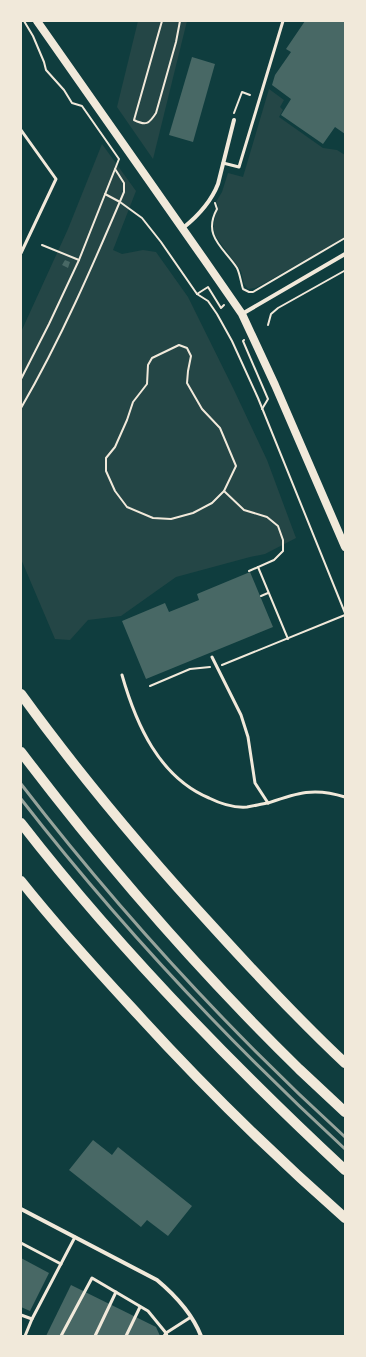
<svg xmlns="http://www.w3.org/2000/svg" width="366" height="1357" viewBox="0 0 366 1357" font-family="'Golos Text',sans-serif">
<rect width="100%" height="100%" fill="#0f3d3e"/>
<g fill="#244646">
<polygon points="138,21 187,21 153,159 117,107"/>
<path d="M269,89L284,100L280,107L283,110L279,117L323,148L337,150L345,155V237L265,283L255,288L248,289L244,284L241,271L216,237C211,225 216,217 218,205L216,202L222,192L228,173L243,177Z"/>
<polygon points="102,144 136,191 113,250 122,254 143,250 156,252 188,297 234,390 267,460 296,538 265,554 250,557 176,577 121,616 88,620 70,640 55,639 21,559 21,332 68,229"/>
</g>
<g fill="#486865">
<polygon points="305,21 345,21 345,134 335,127 323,144 281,115 291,99 272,85 275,75 291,52 286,49"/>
<polygon points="192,57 215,64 193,142 169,135"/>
<polygon points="65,260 70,262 68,268 62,265"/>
<polygon points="250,572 273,627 146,679 122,621 165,603 169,612 199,600 197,594"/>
<polygon points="93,1140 112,1155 118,1147 192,1206 168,1236 147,1220 141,1227 69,1170"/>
<polygon points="21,1258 49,1273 30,1311 21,1307"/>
<polygon points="71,1285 156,1327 160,1336 46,1336"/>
</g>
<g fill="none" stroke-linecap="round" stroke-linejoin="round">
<g stroke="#f1e9da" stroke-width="2">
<path d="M162,21L134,120C146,126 149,124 156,113L176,42L180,21"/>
<polyline points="234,113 242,92 250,95"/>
<polyline points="105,194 120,202 142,218 161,242 197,294 208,301 217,314 232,341 258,398 345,613"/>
<path d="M215,203L217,209C202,236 224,248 237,268C240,274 241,283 243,289L249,292H253L345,238"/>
<polyline points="42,245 79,260"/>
<polyline points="197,294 208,287 221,308 224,305"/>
<polyline points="268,325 271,314 278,308 344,271"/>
<polyline points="244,340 243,341 268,399 262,409"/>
<polygon points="179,345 187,348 191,356 188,371 187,383 202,409 220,428 236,466 224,491 212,503 193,513 171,519 153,518 127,507 115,491 106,471 106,458 115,447 127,420 133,402 147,384 148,365 152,358"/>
<polyline points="21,379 49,324 79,260 119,159 82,106 72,103 64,90 46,70 44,62 33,36 24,21"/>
<path d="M21,408C61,339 93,265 124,192V183L115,169"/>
<polyline points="224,491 244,510 267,517 278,526 283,540 283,551 274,560 249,571"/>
<polyline points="258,567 288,639"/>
<polyline points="261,596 268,593"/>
<polyline points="222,665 345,615"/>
<polyline points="150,686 190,669 210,667"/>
</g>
<g stroke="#f1e9da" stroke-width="3">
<polyline points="21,130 56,179 21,253"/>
<polyline points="223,163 239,167 283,21"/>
<path d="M212,657L241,715L248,737L255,783L268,803C297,793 314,787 345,797"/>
<path d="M122,675C136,724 159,777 209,798C221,804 234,808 247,807C254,806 261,804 268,803"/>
<polyline points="21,1243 61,1264"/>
<polyline points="21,1315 32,1319 25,1336"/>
<polyline points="32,1319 75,1237"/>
<polyline points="61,1336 92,1278 148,1311 166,1333 164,1336"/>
<polyline points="95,1336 116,1292"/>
<polyline points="126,1336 140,1307"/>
<polyline points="167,1336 166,1333 191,1317"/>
</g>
<g stroke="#f1e9da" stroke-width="4">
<path d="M183,228C198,216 211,202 218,184L234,120"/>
<polyline points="242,314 345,254"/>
<path d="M21,1209L157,1280C175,1295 192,1313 201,1336"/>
</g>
<polyline stroke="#f1e9da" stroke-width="8" points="37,21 206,262 242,314 275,385 345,547"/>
<g stroke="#f1e9da" stroke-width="10">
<path d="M21,694C81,777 147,855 216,930C258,976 300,1021 345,1063"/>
<path d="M21,752C106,864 198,970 299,1069C314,1083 330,1098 345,1112"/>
<path d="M21,823C118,948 229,1062 345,1170"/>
<path d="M21,881C56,925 94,967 132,1008C199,1082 270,1152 345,1218"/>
</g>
<g stroke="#97a49c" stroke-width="3">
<path d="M21,784C119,911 227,1029 345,1137"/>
<path d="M21,799C119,925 228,1041 345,1149"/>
</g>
</g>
<rect width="366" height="1357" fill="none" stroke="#f1e9da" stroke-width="44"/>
</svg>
